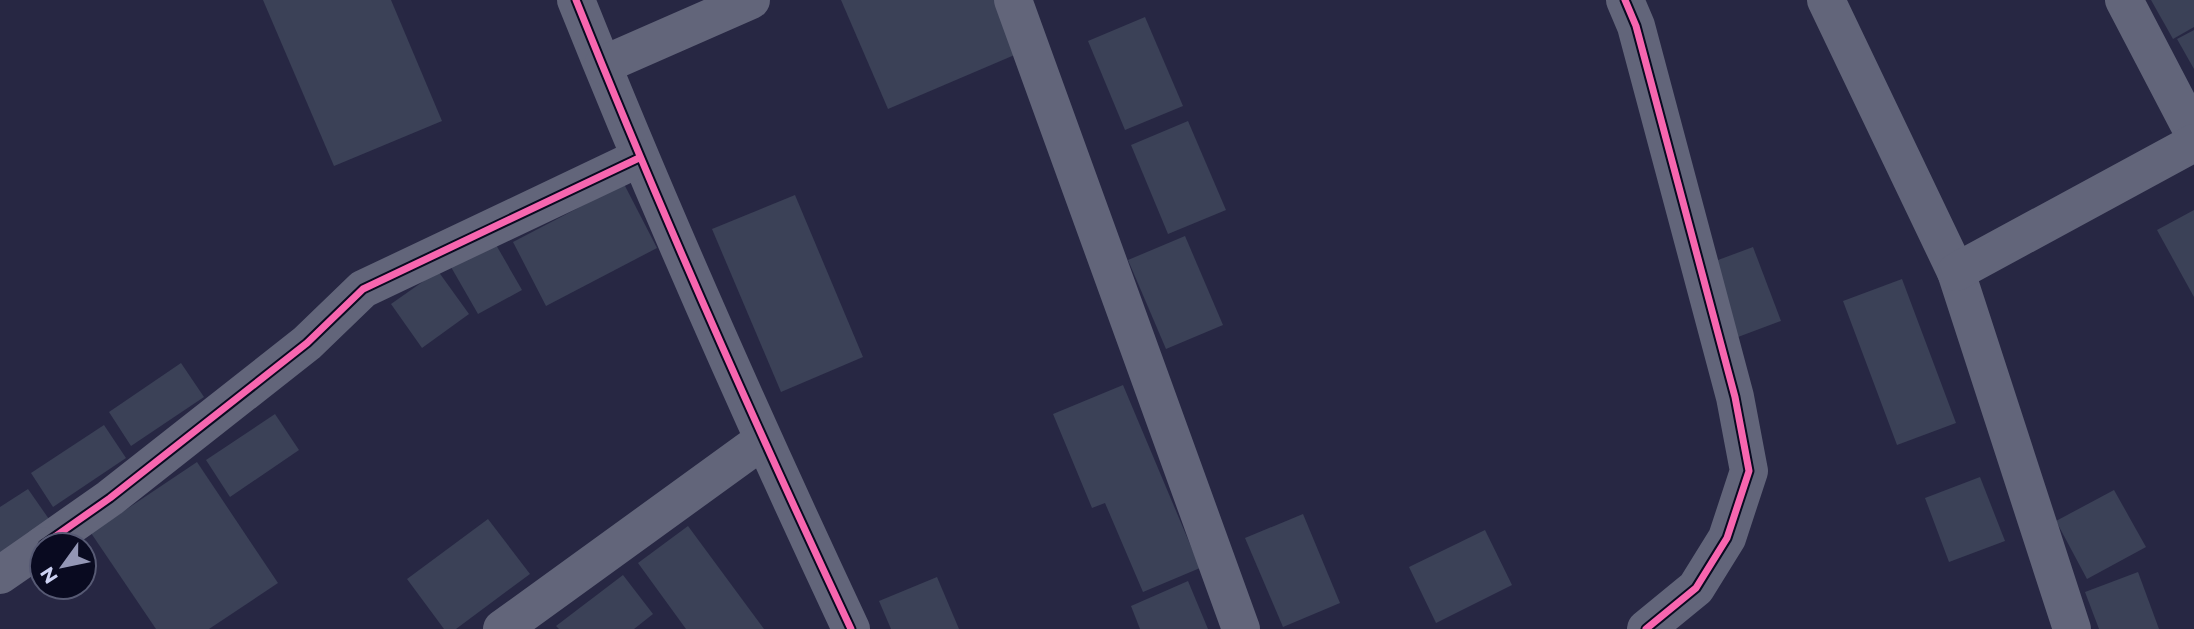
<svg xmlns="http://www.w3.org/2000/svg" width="2194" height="629" viewBox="0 0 2194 629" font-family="Montserrat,sans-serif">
<rect width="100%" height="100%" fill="#272743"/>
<g fill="#3b4157">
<polygon points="263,0 391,0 442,121 334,166"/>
<polygon points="841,0 1002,0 1024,51 888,109"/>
<polygon points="2151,0 2194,0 2194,27 2173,39"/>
<polygon points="1145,17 1183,106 1125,130 1088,41"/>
<polygon points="2194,30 2194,69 2177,39"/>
<polygon points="1188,121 1226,210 1168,234 1131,145"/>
<polygon points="624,184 657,248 546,306 513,242"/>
<polygon points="795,195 863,357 781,392 712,229"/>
<polygon points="2194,210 2194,297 2157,230"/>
<polygon points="1185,236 1223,325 1166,349 1128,260"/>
<polygon points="495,243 522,290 478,314 451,267"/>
<polygon points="1753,247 1781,321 1738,337 1710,263"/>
<polygon points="438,271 469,314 422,348 391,304"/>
<polygon points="1902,279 1956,423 1897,445 1843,301"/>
<polygon points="181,363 204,397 131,446 109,412"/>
<polygon points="1123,385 1200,568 1143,592 1105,503 1092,508 1053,414"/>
<polygon points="275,414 299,450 230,497 206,460"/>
<polygon points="104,425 126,458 53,507 31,473"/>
<polygon points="197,462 278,583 209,629 156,629 91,533"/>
<polygon points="1980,477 2005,541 1949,562 1925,498"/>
<polygon points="28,489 51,522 0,556 0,507"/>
<polygon points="2114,490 2146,547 2087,579 2056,521"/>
<polygon points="1303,514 1340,603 1283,627 1245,538"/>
<polygon points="488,519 530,574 456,629 444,629 407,579"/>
<polygon points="688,526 764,629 686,629 638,563"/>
<polygon points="1485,530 1512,585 1436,623 1409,567"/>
<polygon points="2138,572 2159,629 2099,629 2085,592"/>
<polygon points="623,575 653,614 634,629 559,629 556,626"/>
<polygon points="937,577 959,629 891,629 879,601"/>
<polygon points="1188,581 1208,629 1140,629 1131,606"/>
</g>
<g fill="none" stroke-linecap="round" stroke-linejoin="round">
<g stroke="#62657a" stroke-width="38">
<path d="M576,0C661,213 754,422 851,629"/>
<polyline points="1013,0 1241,629"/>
<polyline points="1625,0 1636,26 1735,397 1749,471 1727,538 1696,588 1646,629"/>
<polyline points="1826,0 1956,272 2072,629"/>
<polyline points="2124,0 2194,134"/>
<polyline points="603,65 751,0"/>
<polyline points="1956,272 2194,143"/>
<polyline points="43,545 110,498 307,343 363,289 639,158"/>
<polyline points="0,575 42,546"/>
<polyline points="502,629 763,440"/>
</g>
<defs>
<g id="cycleway">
<path d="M576,0C661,213 754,422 851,629"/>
<polyline points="1625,0 1636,26 1735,397 1749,471 1727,538 1696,588 1646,629"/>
<polyline points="43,545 110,498 307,343 363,289 639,158"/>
</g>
</defs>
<use href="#cycleway" stroke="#090a20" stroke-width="11"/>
<use href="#cycleway" stroke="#f766af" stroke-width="7"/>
</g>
<g transform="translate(63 566) rotate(237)"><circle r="33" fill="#090a20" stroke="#575a74" stroke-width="2"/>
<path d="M0-5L12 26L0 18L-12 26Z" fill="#9396b5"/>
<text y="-10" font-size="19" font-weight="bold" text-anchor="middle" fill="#cdd2f3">N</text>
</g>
</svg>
